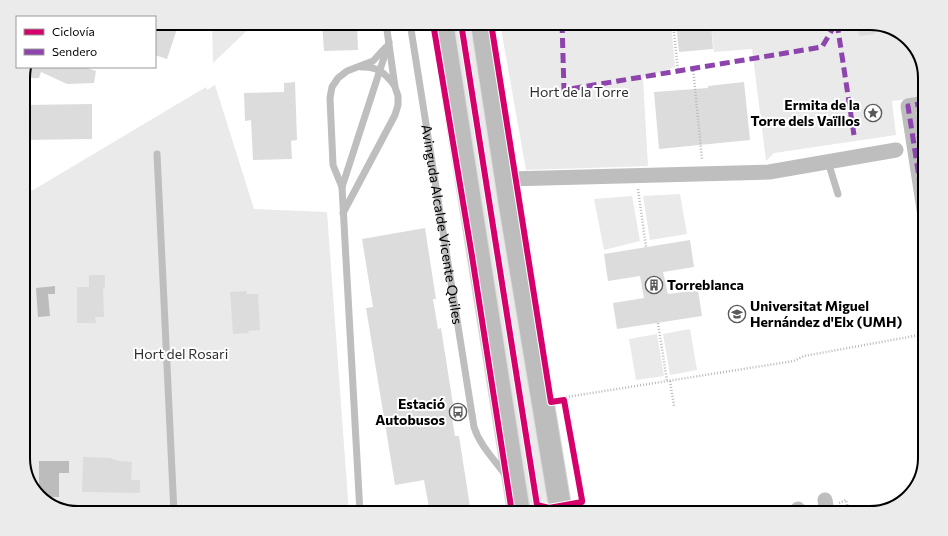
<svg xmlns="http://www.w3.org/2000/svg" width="948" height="536" viewBox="0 0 948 536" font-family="Commissioner,sans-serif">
<rect width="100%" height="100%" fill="#fff"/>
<g fill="#eaeaea">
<polygon points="212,23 255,23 213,63"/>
<polygon points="451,23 473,23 549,502 544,510 534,511 528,503"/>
<polygon points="500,23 671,23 675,67 643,78 648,166 526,170"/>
<polygon points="711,23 870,23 897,30 916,47 925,74 925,97 892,101 896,135 774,153 766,161 752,49 714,52"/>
<polygon points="215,85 254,209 327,212 349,513 78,513 51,506 32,489 23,462 23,196 206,87 207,90"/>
<polygon points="680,194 687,234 650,240 643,196"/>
<polygon points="632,196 640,241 604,250 594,199"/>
<polygon points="690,329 697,370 670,375 663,334"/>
<polygon points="657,334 664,376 636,380 629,339"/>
</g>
<g fill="#bcbcbc">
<polygon points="55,286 55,294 48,294 50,316 38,317 36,288"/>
<polygon points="39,461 69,461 69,473 59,473 59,497 42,497 35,491 35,488 39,488"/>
</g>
<g fill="#dcdcdc">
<polygon points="155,23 179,23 167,59 155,55"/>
<polygon points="322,23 357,23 358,50 324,51"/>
<polygon points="676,23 711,23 713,49 679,52"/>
<polygon points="857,23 874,24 875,34 859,36"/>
<polygon points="30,67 84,67 96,71 94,83 67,84 41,72 39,78 29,78"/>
<polygon points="295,82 297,140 291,141 292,159 253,160 251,120 245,121 244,93 284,92 284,83"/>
<polygon points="744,82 750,140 659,149 654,92 708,88 708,86"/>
<polygon points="878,103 881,119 869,121 867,105"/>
<polygon points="92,104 92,139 23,140 23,105"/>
<polygon points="425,228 436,299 433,299 438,329 441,328 453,404 450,405 455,436 459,436 471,513 430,513 424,480 395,485 366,308 373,307 362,239"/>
<polygon points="690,240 694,267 663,272 668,294 698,290 702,316 617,329 613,303 644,298 640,276 608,281 604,254"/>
<polygon points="89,275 105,275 105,287 103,287 104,317 95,317 96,323 77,323 77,287 89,287"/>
<polygon points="247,291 246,294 258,294 260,330 248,331 249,333 233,334 230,292"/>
<polygon points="83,457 110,458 119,461 132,462 131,480 140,480 140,493 82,492"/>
</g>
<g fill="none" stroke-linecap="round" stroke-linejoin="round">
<defs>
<g id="highway">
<polyline points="442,23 519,513"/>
<polyline points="482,23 510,205 560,506 562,513"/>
</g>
</defs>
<use href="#highway" stroke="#dbdbdb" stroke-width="24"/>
<g stroke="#b8b8b8" stroke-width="2.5" stroke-dasharray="1 2" stroke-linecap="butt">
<polyline points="673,23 678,71"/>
<polyline points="693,68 702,159"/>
<polyline points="638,189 646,247"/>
<polyline points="658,323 667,381"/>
<polyline points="670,381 674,406"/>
<polyline points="560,398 794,361 804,356 925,334"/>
<polyline points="839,503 846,500 849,513"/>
</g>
<g stroke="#bebebe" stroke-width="7">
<path id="s1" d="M410,23L474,427C480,446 495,460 506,476"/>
<path d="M362,67C377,66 385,73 394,85"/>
<polyline points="157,154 174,513"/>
<polyline points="828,162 838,194"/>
<polyline points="342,187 333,165 330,98 332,87 338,78 347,71 373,61 385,48"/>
<polyline points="343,213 395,115 398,105 398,96 395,87 386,23"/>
<polyline points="360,513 342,187 389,42"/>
</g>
<g stroke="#bebebe" stroke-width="15">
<polyline points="925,103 908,106 925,216"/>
<polyline points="506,179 769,172 896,150"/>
<polyline points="825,500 827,513"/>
<polyline points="798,509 799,513"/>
</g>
<use href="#highway" stroke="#bdbdbd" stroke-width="22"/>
<g stroke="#8e44ad" stroke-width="5" stroke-dasharray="10 5" stroke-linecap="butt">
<polyline points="562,23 564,90 822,47 836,23"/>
<polyline points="837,23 854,135"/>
<polyline points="925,103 908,106 925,216"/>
</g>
<defs>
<g id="cycleway">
<polyline points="433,23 472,256 512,513"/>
<polyline points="461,23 537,505 549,508 582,502 582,500 564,400 551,402 491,23"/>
</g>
</defs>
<use href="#cycleway" stroke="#fff" stroke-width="8"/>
<use href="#cycleway" stroke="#d6006c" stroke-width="6"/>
</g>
<defs>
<symbol id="sight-ring" viewBox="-11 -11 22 22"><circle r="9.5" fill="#fff" stroke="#595959" stroke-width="1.5"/><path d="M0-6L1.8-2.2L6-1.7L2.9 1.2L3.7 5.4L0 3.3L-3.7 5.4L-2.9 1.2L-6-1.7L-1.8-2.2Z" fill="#595959"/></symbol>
<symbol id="building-ring" viewBox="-11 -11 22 22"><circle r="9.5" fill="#fff" stroke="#595959" stroke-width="1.5"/><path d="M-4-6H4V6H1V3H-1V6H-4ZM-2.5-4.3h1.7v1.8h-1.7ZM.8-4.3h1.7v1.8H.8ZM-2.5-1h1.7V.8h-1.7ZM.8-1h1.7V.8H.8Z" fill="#595959"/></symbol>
<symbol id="university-ring" viewBox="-11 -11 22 22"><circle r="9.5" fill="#fff" stroke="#595959" stroke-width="1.5"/><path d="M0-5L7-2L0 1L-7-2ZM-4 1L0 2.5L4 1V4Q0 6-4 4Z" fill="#595959"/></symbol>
<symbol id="bus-ring" viewBox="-11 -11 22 22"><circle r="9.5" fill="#fff" stroke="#595959" stroke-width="1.5"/><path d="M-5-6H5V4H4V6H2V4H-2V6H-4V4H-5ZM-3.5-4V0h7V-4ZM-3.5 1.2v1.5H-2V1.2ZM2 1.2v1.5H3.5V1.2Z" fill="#595959"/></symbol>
</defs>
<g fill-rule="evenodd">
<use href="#sight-ring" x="863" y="103" width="20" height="20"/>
<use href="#building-ring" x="644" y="275" width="20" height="20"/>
<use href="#university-ring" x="727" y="304" width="20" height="20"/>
<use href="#bus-ring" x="448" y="402" width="20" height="20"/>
</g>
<g text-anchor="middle" stroke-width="4" stroke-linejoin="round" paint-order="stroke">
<g font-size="14" fill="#2f2f2f" stroke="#fff">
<text x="579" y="97">Hort de la Torre</text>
<text x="181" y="359">Hort del Rosari</text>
</g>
<g font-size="14" font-weight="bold" fill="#000" stroke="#fff" text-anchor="end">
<text x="860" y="110">Ermita de la<tspan x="860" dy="16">Torre dels Vaïllos</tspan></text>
<text x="667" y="290" text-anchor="start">Torreblanca</text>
<text x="750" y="311" text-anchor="start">Universitat Miguel<tspan x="750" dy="16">Hernández d'Elx (UMH)</tspan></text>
<text x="445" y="409">Estació<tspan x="445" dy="16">Autobusos</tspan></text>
</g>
<g font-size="14" fill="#000" stroke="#fff">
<text dy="5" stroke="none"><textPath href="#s1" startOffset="204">Avinguda Alcalde Vicente Quiles</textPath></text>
</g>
</g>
<path d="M0 0H948V536H0ZM78 30H870A48 48 0 0 1 918 78V458A48 48 0 0 1 870 506H78A48 48 0 0 1 30 458V78A48 48 0 0 1 78 30Z" fill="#ebebeb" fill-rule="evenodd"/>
<path fill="none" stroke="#000" stroke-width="2" d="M78 30H870A48 48 0 0 1 918 78V458A48 48 0 0 1 870 506H78A48 48 0 0 1 30 458V78A48 48 0 0 1 78 30Z"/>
<rect x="16" y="16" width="140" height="52" fill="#ffffff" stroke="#999999"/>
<rect x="24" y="29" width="20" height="6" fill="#d6006c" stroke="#999999"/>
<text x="52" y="36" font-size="12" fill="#000000">Ciclovía</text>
<rect x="24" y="49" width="20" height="6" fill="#8e44ad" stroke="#999999"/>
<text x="52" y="56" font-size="12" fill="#000000">Sendero</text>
</svg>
